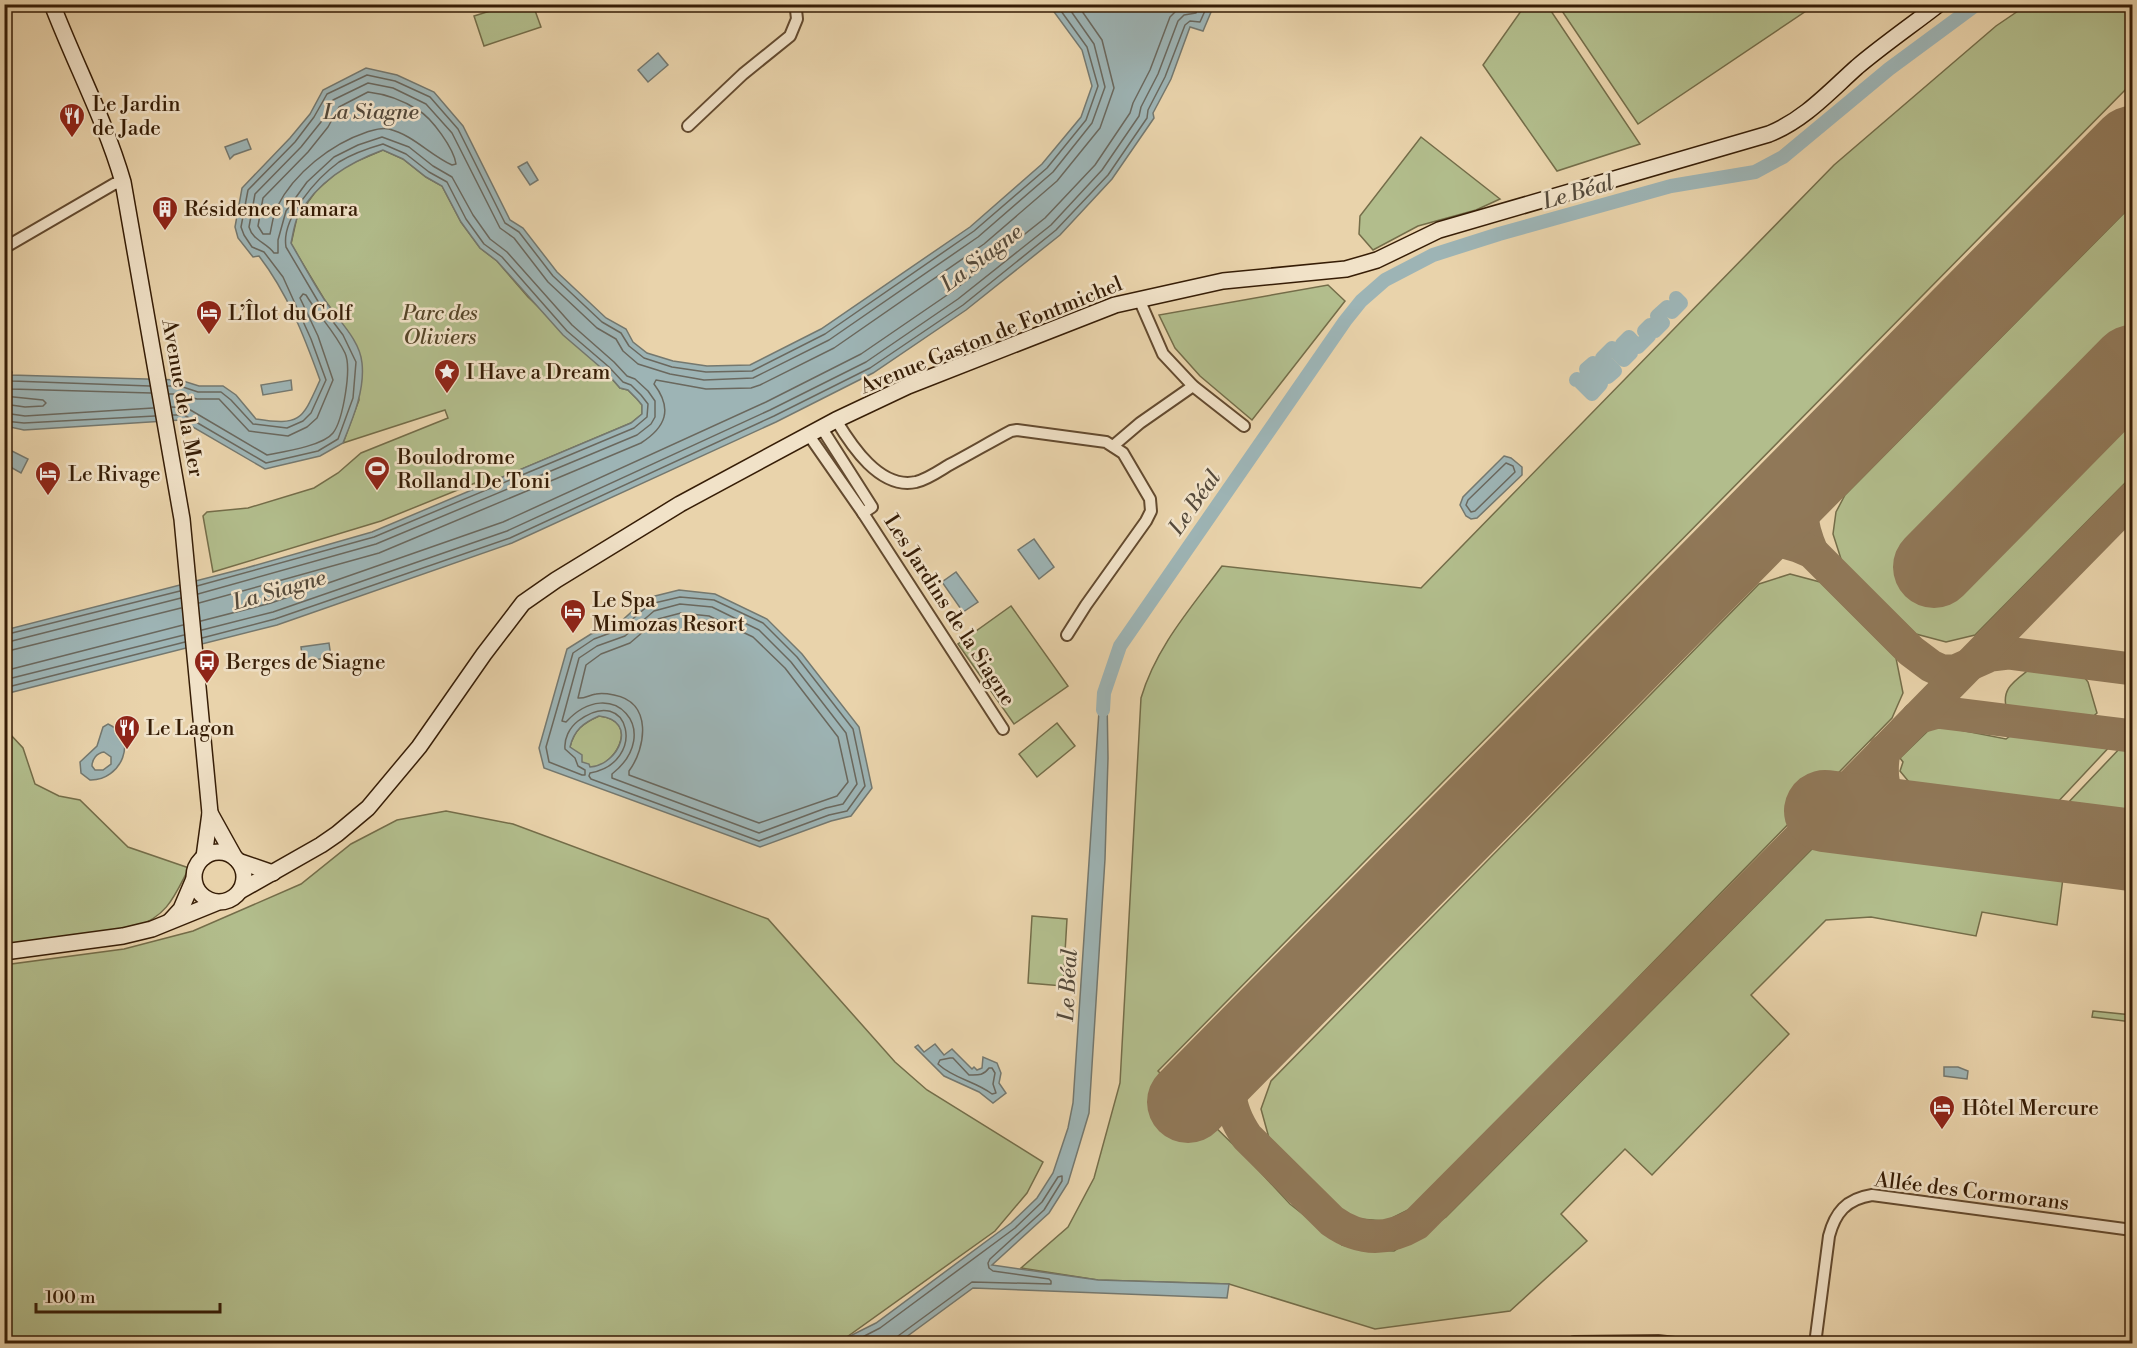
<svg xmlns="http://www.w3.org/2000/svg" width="2137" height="1348" viewBox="0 0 2137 1348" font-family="'Libre Bodoni',serif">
<rect width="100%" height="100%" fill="#e9d3ab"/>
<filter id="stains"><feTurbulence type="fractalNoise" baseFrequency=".00333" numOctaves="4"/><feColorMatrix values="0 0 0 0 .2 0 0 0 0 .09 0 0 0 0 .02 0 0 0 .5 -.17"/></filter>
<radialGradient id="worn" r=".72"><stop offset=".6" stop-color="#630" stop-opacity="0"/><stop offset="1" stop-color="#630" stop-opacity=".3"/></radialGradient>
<g fill="#b2bd8c" stroke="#746d49" stroke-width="1.5">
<polygon points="509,5 533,5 541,27 484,46 474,16"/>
<polygon points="1531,5 1547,5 1640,144 1557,171 1483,65 1521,11"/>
<polygon points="1558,5 1815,5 1638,124"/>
<path d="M2027,5H2132V83L1158,1071L1250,1161L1290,1204L1342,1245L1366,1250L1394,1251L1446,1217L1814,847L1828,842L1860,843L2057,868L2063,878L2057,925L1982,912L1976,936L1871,917L1826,920L1751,995L1789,1034L1652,1175L1625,1149L1561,1214L1587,1241L1510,1311L1375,1329L1229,1284L1098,1280L1021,1268L1068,1227L1094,1178L1120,1083L1141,698C1156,647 1191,608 1222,566L1421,588L1834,165L1996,26Z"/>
<polygon points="1421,137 1500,199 1476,210 1418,226 1373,250 1359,234 1360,216"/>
<polygon points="383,150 403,159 426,177 442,186 461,222 480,248 497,261 528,297 606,372 620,388 628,390 637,399 642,405 642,414 631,423 477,488 475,483 381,521 213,572 203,516 207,512 248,508 314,488 338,473 361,453 448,418 445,410 343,443 359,400 348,332 324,299 291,244 297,217 316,191 343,167"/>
<polygon points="2132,205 2132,476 1975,635 1946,642 1916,634 1842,562 1833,534 1836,512 1845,495"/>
<polygon points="1328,285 1345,301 1252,420 1200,376 1175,348 1159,315"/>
<polygon points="1790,574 1820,582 1896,658 1903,693 1892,718 1414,1207 1386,1221 1346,1218 1269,1138 1261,1109 1271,1081 1759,584"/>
<polygon points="1011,606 1068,686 1014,724 958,644"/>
<path d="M2031,668L2081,673L2088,682L2097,713L2088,721L2007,711C2000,688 2015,681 2031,668Z"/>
<path d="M599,716C644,721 611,771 590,767C581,765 575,754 570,747C574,730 583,723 599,716Z"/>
<polygon points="1057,723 1075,746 1037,777 1019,754"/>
<path d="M4,725L10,734L23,748L35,784L59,796L80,800L128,847L189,868C174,897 168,915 136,927L5,944Z"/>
<polygon points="1934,725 2006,739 2018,730 2113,743 2055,805 1922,789 1909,782 1900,771 1903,762 1900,758"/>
<polygon points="2122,746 2132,747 2132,815 2065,806"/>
<polygon points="446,811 513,824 768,919 895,1062 927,1090 1043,1162 1027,1193 995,1231 844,1339 790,1344 5,1343 4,965 124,949 193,931 301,884 351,844 397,820"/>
<polygon points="1032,916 1067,919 1063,986 1028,983"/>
<polygon points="2093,1011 2132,1015 2132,1022 2092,1017"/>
</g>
<g fill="#9db4b5" stroke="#74786f" stroke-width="1.5" fill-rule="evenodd">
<path d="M1118,4L1121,6L1126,4L1214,5L1203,31L1190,27L1171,79L1153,113L1154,118L1112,179L1060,235L966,310L873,373L776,422L512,543L277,625L5,694V630L246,568L372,532L631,423L642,414V405L637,399L628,390L620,388L606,372L563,335L497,261L480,248L461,222L442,186L426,177L403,159L383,150C348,163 317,182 298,216C294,224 293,235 291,243C302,262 312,281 324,299C336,318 360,339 362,363C365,390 353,418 343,443L320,456L265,469L181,420L24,430L5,426V371L12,372L11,375L180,380L199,386H223L236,395L256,419C301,426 302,420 320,380C304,336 288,294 259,256L253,257L238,238L235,227L242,188L290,138L310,114L323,90L366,68L397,75L434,92L463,126L510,220L523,228L557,272L606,318L626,329L633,342L647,353L673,361L707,366L750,365L821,329L970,227L1042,164L1081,117L1092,86L1082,50L1049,5Z"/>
<polygon points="658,53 668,65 648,82 638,70"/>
<polygon points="247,139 251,149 234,155 230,159 225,147"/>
<polygon points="527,162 538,180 530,185 518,167"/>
<polygon points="291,380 292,390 263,395 261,385"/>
<polygon points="4,447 28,459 21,473 5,464"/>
<polygon points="1504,456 1511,458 1522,467 1522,475 1477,518 1471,519 1466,516 1460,505 1463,497"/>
<polygon points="1034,539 1054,567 1039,579 1018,550"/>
<polygon points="956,572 978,602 963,612 942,582"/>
<path d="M679,590L715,594L767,619L802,654L859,727L872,788L851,816L831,821L760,847L544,768L539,748L567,649L591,634L618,624L647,598ZM599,716C639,720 619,765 590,767L589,764L582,762V755L570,747C574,730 583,723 599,716Z"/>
<polygon points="329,643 331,657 303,662 301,647"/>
<polygon points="1104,693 1107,696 1108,758 1105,859 1089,1113 1068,1183 1049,1213 992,1265 1098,1280 1229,1284 1227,1298 973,1288 898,1343 812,1343 844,1339 876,1323 1011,1223 1037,1198 1053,1173 1068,1128 1073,1103 1100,696"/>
<path d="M108,724C140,738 121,781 90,780L81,773L80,762L97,746L103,727ZM104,752L111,757V764L103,770H95L92,766C92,759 97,753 104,752Z"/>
<polygon points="935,1044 944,1055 952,1049 972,1069 974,1067 977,1070 982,1068 983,1057 997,1063 1001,1073 999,1083 1006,1093 993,1103 979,1092 944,1076 915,1047 918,1045 924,1052"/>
<polygon points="1944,1067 1958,1067 1968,1071 1967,1079 1944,1076"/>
</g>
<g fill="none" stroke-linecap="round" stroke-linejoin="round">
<g stroke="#6a685e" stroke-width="1.5">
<path d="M368,92C385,94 404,101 418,110C432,118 454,149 456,164L452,165C430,155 413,135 389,129C381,127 374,130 367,132C331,144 294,173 277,207C273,215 272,225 270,234H263L258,226L263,198L308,152L328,127L339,107Z"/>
<polyline points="4,377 12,381 150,386"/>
<polyline points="4,386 11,389 151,393"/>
<polyline points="168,386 180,386 198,392 221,392 231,400 253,424 287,428 303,421 311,413 326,380 311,339 283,277 264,252 252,247 244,235 241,227 248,190 295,142 314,117 327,94 367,75 395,81 430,97 458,129 505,223 519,232 553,276 602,322 621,333 629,346 644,358 672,367 706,372 752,371 825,334 974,231 1047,168 1086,120 1098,86 1087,47 1056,4"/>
<path d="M169,394H179L197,399H219L249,431L288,436L307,427L317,418L333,380L318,336L300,298L303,294L306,295C318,315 335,332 345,353C352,368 343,420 333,433C323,446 282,452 267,455L187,408L172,407"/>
<polyline points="4,396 43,400 46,403 43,406 25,407 4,404"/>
<polyline points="4,413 25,416 153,408"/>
<path d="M173,415H184L266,463L318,451L338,439L353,398L356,362L343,335L319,303L286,247C281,218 317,178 339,162C352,154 369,148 383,144L406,154L429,172L447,182L466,219L484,244L502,257L567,331L609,367L623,382L631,385L641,395L648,404L647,417L634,428L374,537L197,586"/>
<polyline points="4,421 24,423 155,416"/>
<polygon points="1506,463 1513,466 1515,472 1475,511 1471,512 1466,505 1468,500"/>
<path d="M198,594L376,544L637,435L651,424L655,417V401L648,391L635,379L627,376L614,362L572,325L507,252L490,239L473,215L452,177L433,166L409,147L382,137L358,145L334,157L307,182L286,211L278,240V253H274C266,242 253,241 249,227L255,194L301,147L321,122L333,100L368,83L393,88L426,104L452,133L500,228L514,238L548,282L597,328L616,339L623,351L638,364L670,374L704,380L753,378L829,340L978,237L1053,172L1092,123L1105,87L1094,44L1066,4"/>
<path d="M680,597L714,600L763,623L797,657L853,729L865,786L847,811L829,815L759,841L591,779L589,776L590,773C648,763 630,682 578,721C569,728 564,739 565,749L575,758L578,766L585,770V775H582L549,762L546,747L573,653L594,639L621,629L650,604Z"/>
<path d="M199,603L379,553L641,443C666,427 673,409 654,384L656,380L706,389L751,388L760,385L834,348L984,244L1057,181L1100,128L1114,88L1102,40L1077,4"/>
<path d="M680,604L712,607L759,630L791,662L846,733L857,784L843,804L826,808L759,833L612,778V774C665,732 612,672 566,722L562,721L579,658L597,646L625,636L654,611Z"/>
<path d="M681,613L709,616L753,637L785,668L838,737L848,782L837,796L759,823L629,775V771C646,748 653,702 614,695C609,694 602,693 596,694C589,695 584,699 578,698L586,665L601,654L630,643L658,619Z"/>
<polyline points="201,621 271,603 503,522 766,402 861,354 953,291 1045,218 1095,165 1130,113 1133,103 1150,70 1170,17 1178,9 1189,4"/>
<polyline points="202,630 273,612 507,531 770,410 866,362 958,299 1051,225 1102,170 1139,116 1141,107 1158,74 1178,21 1184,15 1196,13 1199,4"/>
<polyline points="4,635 180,591"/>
<polyline points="202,638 275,619 510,538 774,416 870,368 963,305 1056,230 1108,175 1147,118 1148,110 1165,77 1185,25 1190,21 1200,22 1208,4"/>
<polyline points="4,643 181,598"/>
<polyline points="4,652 181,608"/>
<polyline points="4,671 183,625"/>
<polyline points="4,680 184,635"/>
<polyline points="4,688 185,642"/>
<path d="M950,1058H953L969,1075C978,1075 983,1076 989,1068H992L995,1073L993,1084L996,1093L992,1094C975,1081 954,1079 938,1064L940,1060Z"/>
<polyline points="849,1344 880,1328 1015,1228 1042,1202 1058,1177 1062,1176 1062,1181 1044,1210 990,1259 988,1263 989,1268 993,1271 1049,1279 1051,1281 1051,1284 972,1282 898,1336 895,1344"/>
</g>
<g stroke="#9db4b5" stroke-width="14">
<polyline points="1576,380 1577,379 1592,394 1601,384 1586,369 1593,363 1608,377 1615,371 1602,358 1612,348 1624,360 1631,353 1622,344 1629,337 1638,347 1649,336 1644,331 1650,325 1655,331 1663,323 1657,316 1667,307 1672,312 1681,303 1676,298"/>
<polyline points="1103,710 1104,693 1120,646 1345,321 1361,301 1385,280 1433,255 1499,234 1671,186 1755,172 1783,157 1889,69 1977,4"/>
</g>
<g stroke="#907858" stroke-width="33">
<path d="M1812,552C1796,514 1800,502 1817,466"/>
<polyline points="1718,566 1742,550 1764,541 1780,541 1798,546 1812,552 1911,651 1931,666 1942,671 1955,671 1991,655 2008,653 2132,669"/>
<polyline points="1917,718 1938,712 2132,736"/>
<path d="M1884,751C1878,788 1887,804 1918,823"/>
<path d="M1255,1034C1229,1071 1219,1096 1247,1137L1332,1221C1360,1241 1387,1241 1416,1224L1764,874L2132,499"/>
</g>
<g stroke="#907858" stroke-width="82">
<polyline points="1934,567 2132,366"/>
<polyline points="1825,811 2132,850"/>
<polyline points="1188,1102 2132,147"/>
</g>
<defs>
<g id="minor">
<polyline points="688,126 743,74 790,36 797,19 796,10 793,4"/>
<polyline points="4,248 114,184 123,182"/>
<polyline points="1139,299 1163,354 1193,386 1244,426"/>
<path d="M836,420C851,445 880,490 916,482C928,479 939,471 949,465C970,454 990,442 1011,431L1017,430L1106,442L1123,453L1150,499L1151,511L1146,521L1086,605L1067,635"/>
<polyline points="821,427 872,507 863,513"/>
<polyline points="808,434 863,513 1003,729"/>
<polyline points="1113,446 1140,423 1193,386"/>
<polyline points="1574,1342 1658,1341 1683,1344"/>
<path d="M1815,1344L1829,1236C1835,1213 1846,1199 1872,1195L2132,1230"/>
</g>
<g id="secondary">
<path d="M52,4C75,64 105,120 123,182L182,519L210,813L204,857"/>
<polyline points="210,813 235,858"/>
<circle cx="219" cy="877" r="25"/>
<polyline points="238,861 273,873"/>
<path d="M240,891L321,845L337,834L368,808L419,747L484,654L523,603L556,580L680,504L836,420L908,386L1115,305L1223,281L1346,269L1377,260L1439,230L1769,134C1804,120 1829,92 1857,67C1883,45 1912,25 1939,4"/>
<polyline points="170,921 181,909 193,881"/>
<polyline points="4,952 123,936 152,929 216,903"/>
</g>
</defs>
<use href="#minor" stroke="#634a2f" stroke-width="14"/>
<use href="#secondary" stroke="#361d06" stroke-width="18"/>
<use href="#minor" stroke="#f1e2c8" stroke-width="10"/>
<use href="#secondary" stroke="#f1e2c8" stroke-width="15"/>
</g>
<defs>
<symbol id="restaurant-pin" viewBox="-11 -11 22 30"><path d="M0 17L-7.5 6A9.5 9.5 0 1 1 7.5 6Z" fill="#8f2418" stroke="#f1e2c8"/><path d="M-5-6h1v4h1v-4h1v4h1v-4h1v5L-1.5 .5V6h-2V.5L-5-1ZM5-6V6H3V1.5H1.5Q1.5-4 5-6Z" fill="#fff"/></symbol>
<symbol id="building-pin" viewBox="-11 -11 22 30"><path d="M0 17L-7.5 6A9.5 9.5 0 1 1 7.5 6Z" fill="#8f2418" stroke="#f1e2c8"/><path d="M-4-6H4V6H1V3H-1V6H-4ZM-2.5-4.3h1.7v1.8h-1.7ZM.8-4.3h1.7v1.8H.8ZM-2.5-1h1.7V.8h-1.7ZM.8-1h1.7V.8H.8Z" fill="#fff"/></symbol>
<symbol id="hotel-pin" viewBox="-11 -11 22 30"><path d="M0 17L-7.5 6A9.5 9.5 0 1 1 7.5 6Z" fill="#8f2418" stroke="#f1e2c8"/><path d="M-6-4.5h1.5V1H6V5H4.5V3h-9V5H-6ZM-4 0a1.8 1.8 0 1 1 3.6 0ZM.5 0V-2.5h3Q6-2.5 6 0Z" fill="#fff"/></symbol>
<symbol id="sight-pin" viewBox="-11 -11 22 30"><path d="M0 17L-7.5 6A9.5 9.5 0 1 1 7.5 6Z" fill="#8f2418" stroke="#f1e2c8"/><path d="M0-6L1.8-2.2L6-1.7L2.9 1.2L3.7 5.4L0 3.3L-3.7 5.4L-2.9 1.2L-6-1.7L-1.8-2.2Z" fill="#fff"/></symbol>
<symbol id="stadium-pin" viewBox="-11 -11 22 30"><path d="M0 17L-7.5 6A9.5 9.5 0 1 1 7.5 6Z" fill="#8f2418" stroke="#f1e2c8"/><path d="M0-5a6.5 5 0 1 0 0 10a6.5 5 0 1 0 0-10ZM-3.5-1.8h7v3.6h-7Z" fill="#fff"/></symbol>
<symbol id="bus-pin" viewBox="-11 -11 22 30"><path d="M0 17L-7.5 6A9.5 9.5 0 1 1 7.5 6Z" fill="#8f2418" stroke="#f1e2c8"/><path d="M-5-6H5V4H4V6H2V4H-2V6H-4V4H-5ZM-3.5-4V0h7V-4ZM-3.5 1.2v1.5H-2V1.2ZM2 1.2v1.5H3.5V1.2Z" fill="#fff"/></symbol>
</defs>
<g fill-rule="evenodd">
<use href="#restaurant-pin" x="57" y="101" width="30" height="40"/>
<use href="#building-pin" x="150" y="194" width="30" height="40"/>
<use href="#hotel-pin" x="194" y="298" width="30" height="40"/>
<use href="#sight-pin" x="432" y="357" width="30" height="40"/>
<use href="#stadium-pin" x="362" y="454" width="30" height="40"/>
<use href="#hotel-pin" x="33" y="459" width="30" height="40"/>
<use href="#hotel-pin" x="558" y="597" width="30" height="40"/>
<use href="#bus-pin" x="192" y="647" width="30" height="40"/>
<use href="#restaurant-pin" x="112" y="713" width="30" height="40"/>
<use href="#hotel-pin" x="1927" y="1093" width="30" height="40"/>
</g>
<g text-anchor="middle" stroke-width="5" stroke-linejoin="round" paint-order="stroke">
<g font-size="21" fill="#361d06" stroke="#f1e2c8" text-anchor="start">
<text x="92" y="111">Le Jardin<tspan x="92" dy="24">de Jade</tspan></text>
<text x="184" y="216">Résidence Tamara</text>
<text x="228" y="320">L’Îlot du Golf</text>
<text x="466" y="379">I Have a Dream</text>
<text x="397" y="464">Boulodrome<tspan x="397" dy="24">Rolland De Toni</tspan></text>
<text x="68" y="481">Le Rivage</text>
<text x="592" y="607">Le Spa<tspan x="592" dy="24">Mimozas Resort</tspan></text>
<text x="226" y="669">Berges de Siagne</text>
<text x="146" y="735">Le Lagon</text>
<text x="1962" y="1115">Hôtel Mercure</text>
</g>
<g font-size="21" font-style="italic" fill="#554528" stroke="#f1e2c8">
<text x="440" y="320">Parc des<tspan x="440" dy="24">Oliviers</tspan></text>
</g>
<g font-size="21" fill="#361d06" stroke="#f1e2c8">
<text transform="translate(991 335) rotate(-22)" y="7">Avenue Gaston de Fontmichel</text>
<text transform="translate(183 398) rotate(80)" y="7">Avenue de la Mer</text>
<text transform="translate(950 610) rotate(57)" y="7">Les Jardins de la Siagne</text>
<text transform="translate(1972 1191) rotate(7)" y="7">Allée des Cormorans</text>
</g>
<g font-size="22" font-style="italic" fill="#554a3b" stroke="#f1e2c8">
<text x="371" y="119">La Siagne</text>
<text transform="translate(1578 191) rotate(-16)" y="8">Le Béal</text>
<text transform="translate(981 257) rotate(-37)" y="8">La Siagne</text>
<text transform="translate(1194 502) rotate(-55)" y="8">Le Béal</text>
<text transform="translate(279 589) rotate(-16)" y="8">La Siagne</text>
<text transform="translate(1067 985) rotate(-87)" y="8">Le Béal</text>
</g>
</g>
<rect width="2137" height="1348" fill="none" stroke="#e9d3ab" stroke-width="24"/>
<rect x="6" y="6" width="2125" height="1336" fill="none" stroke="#361d06" stroke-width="3"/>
<rect x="12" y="12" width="2113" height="1324" fill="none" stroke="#361d06" stroke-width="1.5"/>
<path d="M36 1303v9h184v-9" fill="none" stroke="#361d06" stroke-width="3"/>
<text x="45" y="1303" font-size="18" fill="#361d06" stroke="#f1e2c8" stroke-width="4.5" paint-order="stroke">100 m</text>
<rect width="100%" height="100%" filter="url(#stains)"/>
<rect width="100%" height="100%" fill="url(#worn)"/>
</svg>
